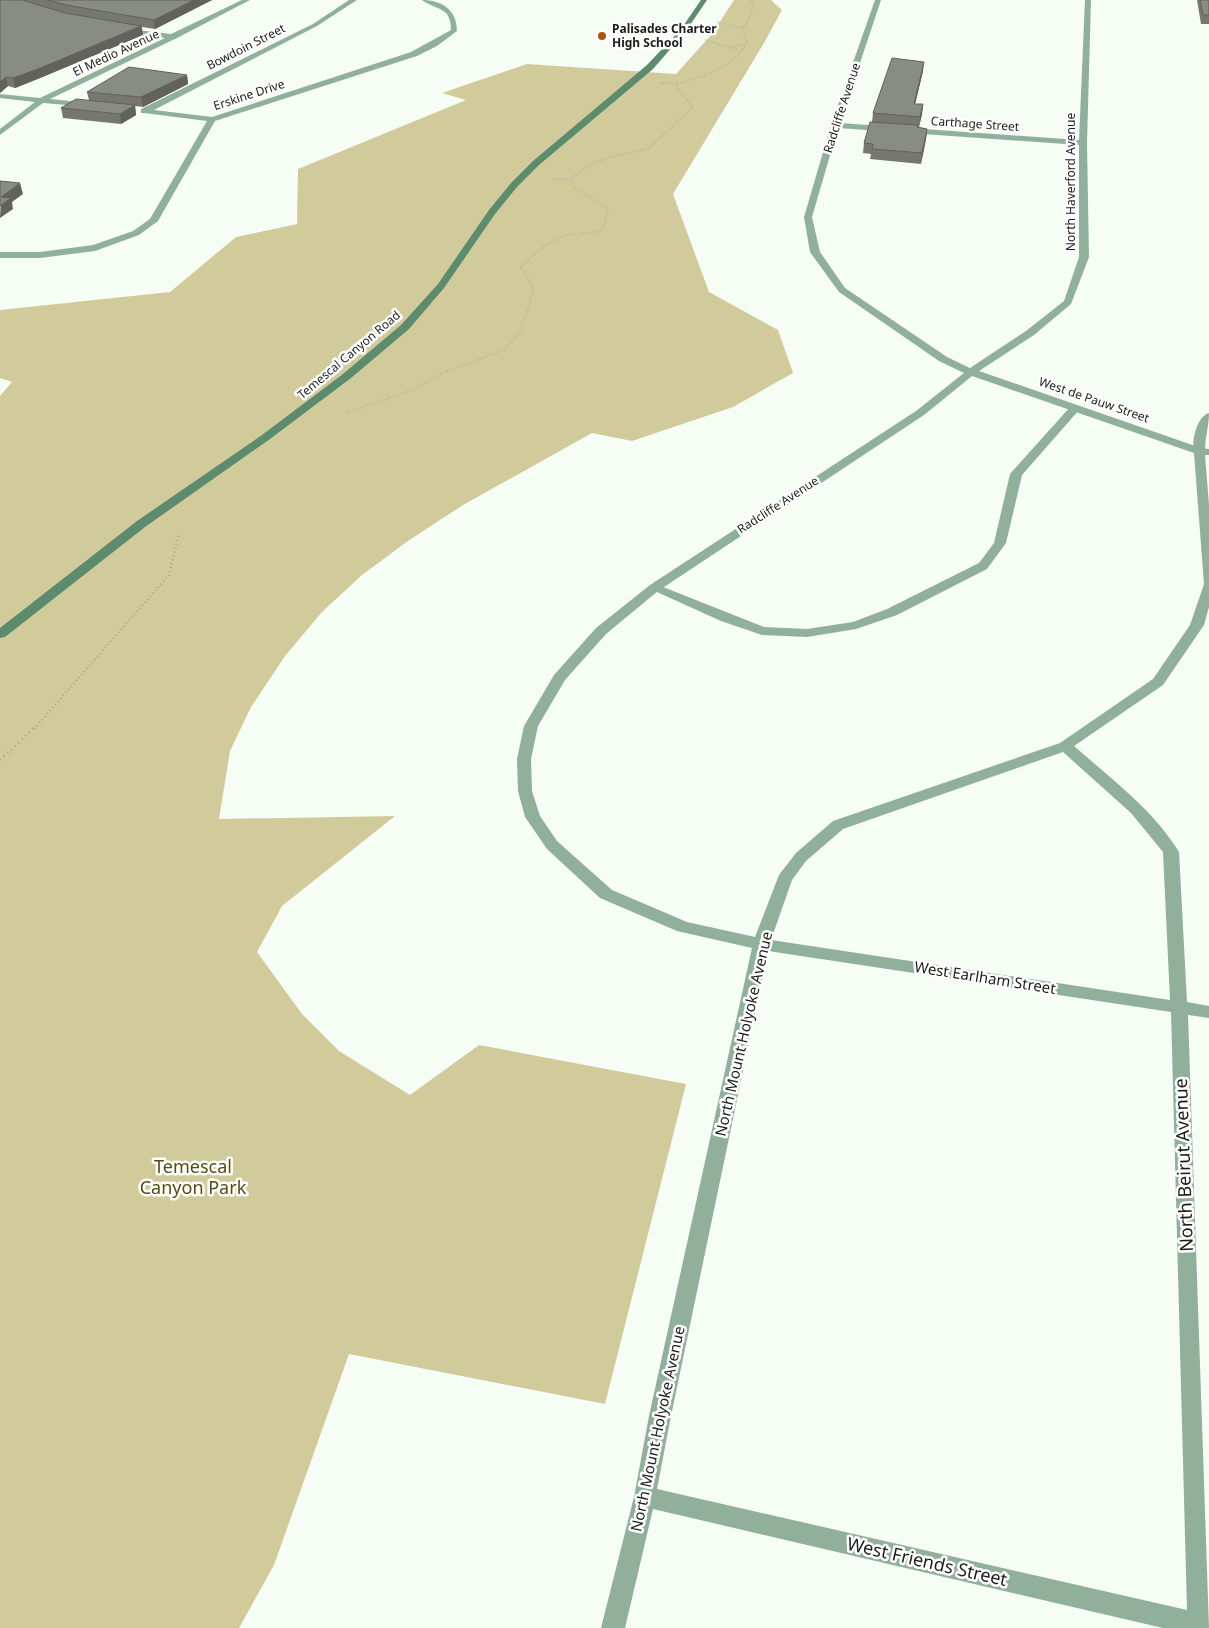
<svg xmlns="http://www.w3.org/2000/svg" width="1209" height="1628" viewBox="0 0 1209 1628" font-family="'Noto Sans',sans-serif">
<rect width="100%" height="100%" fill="#f6fdf4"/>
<polygon fill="#d1cb9c" points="734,0 771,0 782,10 764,43 673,194 709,292 778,330 793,373 733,407 632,441 592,433 463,505 408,541 362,575 322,612 285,656 251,707 230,751 219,819 395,816 282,906 257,952 302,1014 339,1051 410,1095 479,1045 686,1084 605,1404 349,1354 274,1565 239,1628 0,1628 0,396 12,382 0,378 0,310 170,292 236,237 297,224 298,169 466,100 442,93 527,64 676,74 712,34"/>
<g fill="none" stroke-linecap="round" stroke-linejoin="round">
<g stroke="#a1a69f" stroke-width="2" stroke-dasharray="0.5 2" stroke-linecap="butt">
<polyline points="717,22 742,28"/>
<polyline points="705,40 742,51"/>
<polyline points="733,47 747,43"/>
<polyline points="661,83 678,84"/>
<polyline points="554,179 571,179"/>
<path d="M346,413L412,390L445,372L504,350L520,332L534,289L521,267C537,251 553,237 575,234C585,233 594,234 603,229L608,209L574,187L571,179L589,165L610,157L648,149L693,107L677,88L678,84C706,75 730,70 747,43L742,27L746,24L754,5L751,0"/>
</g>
<polyline stroke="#a1a69f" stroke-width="2.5" stroke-dasharray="1 3" stroke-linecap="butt" points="34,729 169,575 179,533"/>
<polyline stroke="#a1a69f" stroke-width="3" stroke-dasharray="1 4" stroke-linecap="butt" points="0,760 35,727"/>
<g fill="#90b09c" fill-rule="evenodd">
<polygon points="1075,405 1079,406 1079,410 1022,475 1006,543 987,569 897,615 856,629 807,637 762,635 721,621 648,588 654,584 658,585 764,627 807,629 853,622 887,609 979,563 994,543 1010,474 1071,406"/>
<path d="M1209,413C1209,426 1205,437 1205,451L1199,454L1195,453C1190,443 1197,416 1209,413Z"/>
</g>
<g fill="#90b09c" fill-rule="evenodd">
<polygon points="242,0 250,0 177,38 50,99 89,103 93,105 92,107 43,103 0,135 0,129 35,102 0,98 0,94 40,98 165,38 122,31 120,28 171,34"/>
<path d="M349,0H357L317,26L154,110L212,117L411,52L451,30C451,6 437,11 422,0C442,0 457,10 457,31L437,46L417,56L215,121L158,221L139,235L95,251L40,258H0V252H40L93,245L133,231L150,219L207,121L144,113H141V109L313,24Z"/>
<path d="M875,0H881L840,123L1079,140L1085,0H1091L1087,143L1089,257L1071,304L1034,335L979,371L1201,448L1209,449V455H1205L1209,505V607L1204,625L1163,685L1074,746C1111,779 1153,809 1179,852L1187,1002L1209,1006V1018L1188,1015L1209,1628H1163L653,1509L625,1628H601L634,1497L649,1416L752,948L677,931L600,898L547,849L525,817L518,791L517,759L524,726L554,675L596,628L650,585L916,411L964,373L939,361L839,292L810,252L804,217L831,125ZM838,128L1079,145V257L1064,301L1026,331L970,368L947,357L845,288L820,252L812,217ZM972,376L1194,453L1204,584L1190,625L1153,679L1060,743L833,821L796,853L779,875L755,937L687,922L612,890L557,841L540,816L532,791L531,759L538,726L565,680L606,634L658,591L924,415ZM1063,752L1131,813L1163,852L1170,1000L771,940L792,880L806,861L843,829ZM768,951L1171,1012L1187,1610L657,1489L671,1416Z"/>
</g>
<polygon fill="#5c8b6e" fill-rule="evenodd" points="701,0 707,0 686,31 653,69 539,165 517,187 495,214 444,288 409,329 351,378 270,439 145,527 5,637 0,638 0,628 137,521 262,435 343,374 401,325 438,284 489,210 511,183 533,161 647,65 681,29"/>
</g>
<g fill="#767870">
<polygon points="0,0 212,0 155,29 142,27 143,35 40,78 15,88 8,86 0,93"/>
<polygon points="1197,0 1209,0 1209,24 1201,24"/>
<polygon points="923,71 915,104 923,104 922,114 919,127 917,127 927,129 926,139 921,164 870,159 871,154 863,153 864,143 872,122 873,113"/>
<polygon points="187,75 188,84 143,107 135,106 136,115 121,124 63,118 61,108 89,100 87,92"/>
</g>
<g fill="#60625b">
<polygon points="194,0 212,0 155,29 154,20"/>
<polygon points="141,26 143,35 40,78 15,88 13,78"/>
<polygon points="924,62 923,71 913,113 914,104"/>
<polygon points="187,75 188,84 143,107 141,97"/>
<polygon points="6,77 8,86 0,93 0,82"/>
<polygon points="923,104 922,114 919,127 920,117"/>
<polygon points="135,105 136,115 121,124 120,114"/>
<polygon points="927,129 926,139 921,164 922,153"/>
<polygon points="20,183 23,194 12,202 13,209 0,218 1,197"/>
</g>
<g fill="#898c82" stroke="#60625b">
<polygon points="0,0 22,0 65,13 141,26 38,69 13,78 6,77 0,82"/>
<polygon points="47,0 194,0 154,20 66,5"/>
<polygon points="1200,0 1209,0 1209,15 1203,15"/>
<polygon points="892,58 924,62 914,104 923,104 920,117 873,113"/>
<polygon points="129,67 187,75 141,97 87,92"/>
<polygon points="76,99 135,105 120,114 61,108"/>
<polygon points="870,122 918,125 917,127 927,129 922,153 872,149 873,144 864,143"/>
<polygon points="0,181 20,183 1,197 11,198 0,206"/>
</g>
<circle fill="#b35113" stroke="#fff" stroke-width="2" cx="602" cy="36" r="5"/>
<g text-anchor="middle" stroke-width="5" stroke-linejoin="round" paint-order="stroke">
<g font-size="12" font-weight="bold" fill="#1c1e1b" stroke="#fff" text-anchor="start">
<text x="612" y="33">Palisades Charter<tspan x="612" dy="14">High School</tspan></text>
</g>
<g font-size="12" fill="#1c1e1b" stroke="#fff">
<text transform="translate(246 47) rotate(-27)" y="4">Bowdoin Street</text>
<text transform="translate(116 53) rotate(-25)" y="4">El Medio Avenue</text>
<text transform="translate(249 95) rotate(-18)" y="4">Erskine Drive</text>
<text transform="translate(842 108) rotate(-72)" y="4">Radcliffe Avenue</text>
<text transform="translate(975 124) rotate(4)" y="4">Carthage Street</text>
<text transform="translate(1071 182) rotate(-90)" y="4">North Haverford Avenue</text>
<text transform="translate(349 355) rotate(-40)" y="4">Temescal Canyon Road</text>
<text transform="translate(1094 400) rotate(19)" y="4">West de Pauw Street</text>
<text transform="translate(778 505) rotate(-33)" y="4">Radcliffe Avenue</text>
</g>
<g font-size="15" fill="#1c1e1b" stroke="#fff">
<text transform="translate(985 978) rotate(9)" y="5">West Earlham Street</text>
<text transform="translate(744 1034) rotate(-77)" y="5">North Mount Holyoke Avenue</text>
<text transform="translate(658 1429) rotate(-78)" y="5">North Mount Holyoke Avenue</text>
</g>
<g font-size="18" fill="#1c1e1b" stroke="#fff">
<text transform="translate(1184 1165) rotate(-92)" y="6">North Beirut Avenue</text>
<text transform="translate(927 1562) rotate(13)" y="6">West Friends Street</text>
</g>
<g font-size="18" fill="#544c10" stroke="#fff">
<text x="193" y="1173">Temescal<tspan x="193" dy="21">Canyon Park</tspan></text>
</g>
</g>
</svg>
